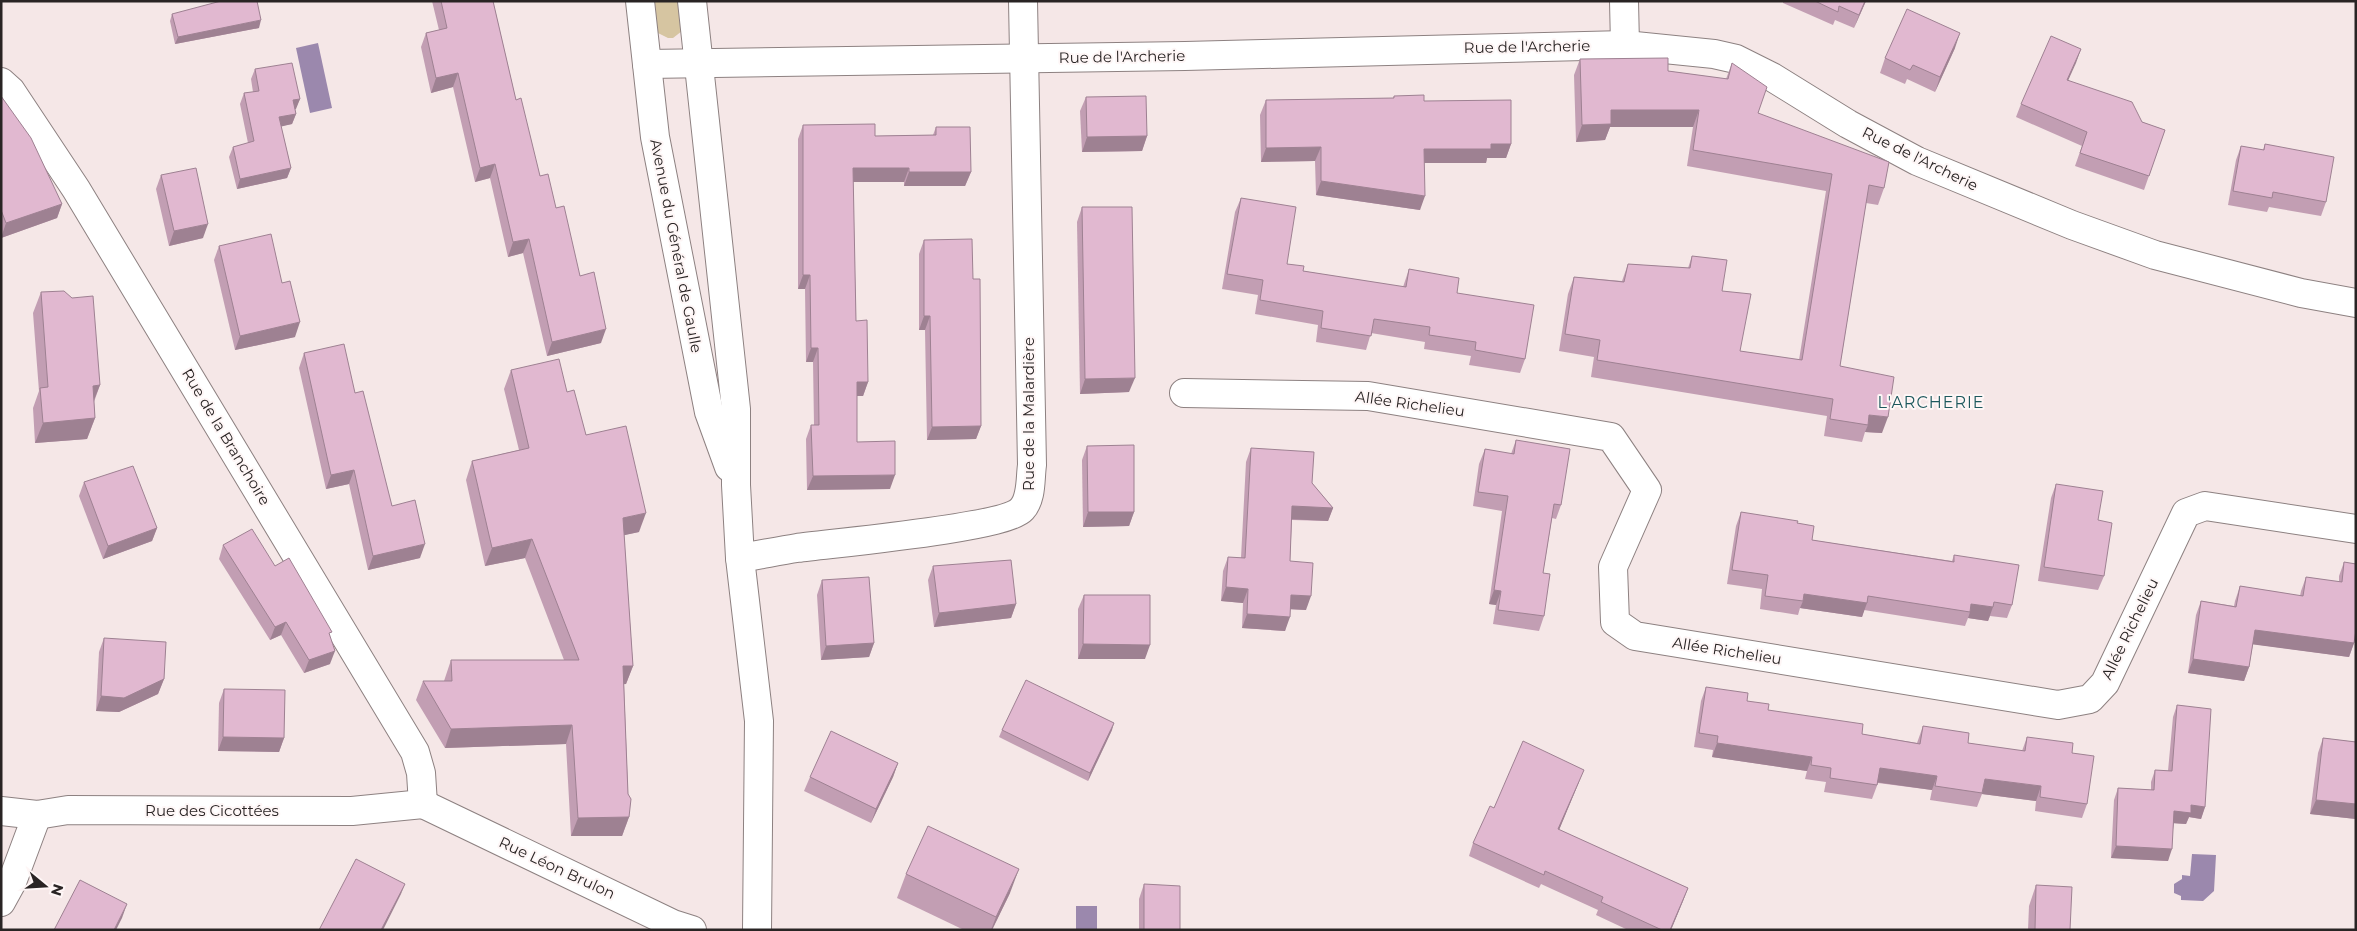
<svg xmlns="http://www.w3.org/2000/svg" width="2357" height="931" viewBox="0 0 2357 931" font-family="Montserrat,sans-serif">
<rect width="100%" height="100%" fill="#f5e7e7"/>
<polygon fill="#d6c5a1" points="650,1 683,1 682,31 673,38 668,38 656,32"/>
<g fill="#9b88ad">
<polygon points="318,43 332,108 310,113 296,48"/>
<polygon points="2192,854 2216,855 2214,891 2203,901 2181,900 2181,896 2174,893 2174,884 2182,879 2182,875 2190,876"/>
<rect x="1076" y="906" width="21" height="24"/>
</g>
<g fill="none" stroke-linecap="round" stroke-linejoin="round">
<defs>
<g id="minor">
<polyline points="1624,1 1625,45"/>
<polyline points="647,64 1185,56 1625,45 1714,54 1736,59 1772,77 1848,124 1917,161 2072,225 2155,255 2301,293 2356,303"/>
<polyline points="1,82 11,91 76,189 415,752 421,773 423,804"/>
<polyline points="1184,393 1368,396 1611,437 1647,490 1613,567 1615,622 1635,636 2058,705 2090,699 2105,683 2186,513 2205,506 2356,529"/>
<path d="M740,558C759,555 778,551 797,548C833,543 1005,528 1022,509C1032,498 1030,479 1032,465L1023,1"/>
<polyline points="423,804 673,924 692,930"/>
<polyline points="1,811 37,815 68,810 352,811 423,804"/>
<polyline points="1,902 12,882 37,815"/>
</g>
<g id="tertiary">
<polyline points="640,1 655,137 709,412 729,467"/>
<polyline points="692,1 736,409 736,485 740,558 759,721 757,930"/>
</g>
</defs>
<use href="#minor" stroke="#8d8181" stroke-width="30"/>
<use href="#tertiary" stroke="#8d8181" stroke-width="30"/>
<use href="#minor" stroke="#fff" stroke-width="28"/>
<use href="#tertiary" stroke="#fff" stroke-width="28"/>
</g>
<g fill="#c29eb3">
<polygon points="432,1 493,1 516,100 540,176 556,208 580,276 601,343 547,356 523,253 508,257 490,178 475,182 453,87 431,93 421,47 426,33 439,30"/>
<polygon points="1783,1 1866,1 1854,28 1835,20 1833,25 1783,3"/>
<polygon points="172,14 259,28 175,44 170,21"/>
<polygon points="1955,48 1935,92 1907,79 1905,84 1880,73 1885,58"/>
<polygon points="2081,49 2068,80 2142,122 2165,130 2144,190 2075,166 2082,146 2016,117 2021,104"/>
<polygon points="1580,59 1726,79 1732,63 1758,113 1884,188 1878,205 1866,203 1840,366 1882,433 1865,432 1862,442 1824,436 1827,416 1591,377 1594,357 1559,351 1568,294 1574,277 1622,281 1628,264 1688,268 1692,256 1722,291 1740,351 1799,360 1826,191 1687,166 1693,127 1610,127 1605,140 1576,142 1574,75"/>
<polygon points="255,69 300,99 295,109 296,114 292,124 281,126 291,168 287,178 237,189 229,157 233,147 248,143 240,104 244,93 253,92 251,79"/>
<polygon points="1,96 62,204 57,218 1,238"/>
<polygon points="1394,96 1424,101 1511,144 1506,158 1487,158 1486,163 1424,163 1420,210 1316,195 1315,161 1261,162 1260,115 1266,100 1393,98"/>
<polygon points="1086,97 1147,136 1142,151 1082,152 1080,111"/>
<polygon points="803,125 875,136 933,135 936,127 971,172 965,186 904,186 904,182 853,182 856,321 868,382 863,396 857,396 857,442 890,489 807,490 806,439 811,425 814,425 813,362 806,362 805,289 798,289 798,139"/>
<polygon points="2265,144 2326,202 2321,216 2269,207 2267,212 2228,205 2236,160 2241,146 2263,150"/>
<polygon points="161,175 203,238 169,246 156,189"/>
<polygon points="1241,198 1287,264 1303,271 1403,287 1409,269 1457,293 1525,359 1520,373 1469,365 1471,356 1424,349 1425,342 1371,333 1366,350 1316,342 1318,325 1255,314 1258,295 1222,289 1235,212"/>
<polygon points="1082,207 1129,392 1080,394 1077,222"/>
<polygon points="924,240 973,279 981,426 976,439 927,440 925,330 919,330 919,254"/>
<polygon points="219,246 295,337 235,350 214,260"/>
<polygon points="41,292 100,385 94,402 95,418 87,439 35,443 33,408 39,391 33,313"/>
<polygon points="304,353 355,393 392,506 420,558 368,570 349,484 326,489 299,368"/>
<polygon points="511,370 567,392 586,435 639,532 624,535 633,666 626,684 624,684 629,817 622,836 571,836 566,744 445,748 416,700 423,681 444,681 451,660 564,660 525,558 485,566 466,480 472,461 519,450 504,389"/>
<polygon points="1516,440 1561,505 1556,519 1552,518 1543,573 1544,616 1539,631 1493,624 1496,605 1489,604 1502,511 1473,506 1479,464 1485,449 1511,454"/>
<polygon points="1087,446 1134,512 1129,526 1083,527 1082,460"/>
<polygon points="1251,448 1312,483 1333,508 1328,521 1292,520 1290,561 1306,610 1290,609 1285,631 1242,628 1243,603 1221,601 1223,571 1228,557 1241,558 1246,462"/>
<polygon points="84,482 157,528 152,541 103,559 79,496"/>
<polygon points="2056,484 2104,576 2098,590 2038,581 2051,498"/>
<polygon points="1741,512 1797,523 1812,540 1952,561 1954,555 2012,605 2007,618 1990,616 1988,621 1968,618 1965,626 1864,610 1862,617 1800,608 1798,615 1760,609 1762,589 1727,584 1736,526"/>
<polygon points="223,545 275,566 330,637 330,664 304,673 281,635 270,640 219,559"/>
<polygon points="2344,562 2354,643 2349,657 2253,644 2249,667 2244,681 2188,673 2196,615 2201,601 2234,606 2235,601 2240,586 2300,596 2301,591 2306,577 2339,582 2339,576"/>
<polygon points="933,566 1016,604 1011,618 934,627 928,580"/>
<polygon points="822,580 874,643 869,657 821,660 817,595"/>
<polygon points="1084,595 1145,659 1078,659 1078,609"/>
<polygon points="104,638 164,679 158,694 119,712 96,711 99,652"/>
<polygon points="1706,687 1747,701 1768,710 1862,734 1917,743 1923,726 1968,743 2022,751 2027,737 2072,753 2087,804 2082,818 2035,811 2036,801 1982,794 1977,807 1930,800 1932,790 1878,783 1872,799 1824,792 1826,782 1805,779 1807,771 1712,757 1713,750 1694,747 1701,701"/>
<polygon points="224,689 284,738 279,752 218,751 219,703"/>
<polygon points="2177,705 2205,807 2201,819 2189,817 2186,824 2174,823 2168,861 2111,858 2114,800 2118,788 2151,790 2151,782 2155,770 2168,771 2173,717"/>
<polygon points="1002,730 1112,730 1088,781 999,737"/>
<polygon points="2323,738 2356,742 2356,819 2310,814 2318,753"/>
<polygon points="898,763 893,777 871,823 804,791 810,777"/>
<polygon points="1579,782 1559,830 1688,888 1683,901 1671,930 1628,930 1596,915 1598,910 1541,884 1539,888 1469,856 1473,843 1494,808"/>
<polygon points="906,874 1010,893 992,930 964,930 897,898"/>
<polygon points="1144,884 1180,930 1139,930 1139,899"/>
<polygon points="2036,885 2070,930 2028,930 2029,906"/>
</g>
<g fill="#9e8192">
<polygon points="1865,1 1866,1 1854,28 1859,15"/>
<polygon points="261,20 259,28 175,44 178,37"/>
<polygon points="1960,33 1955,48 1935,92 1940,77"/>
<polygon points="2081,49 2076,63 2062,94 2067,80"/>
<polygon points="458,73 453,87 431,93 436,78"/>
<polygon points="300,99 296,109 289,111 293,100"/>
<polygon points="1611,110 1699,110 1693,127 1610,127 1605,140 1576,142 1582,125"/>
<polygon points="296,114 292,124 275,128 279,117"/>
<polygon points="1147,136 1142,151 1082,152 1087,137"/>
<polygon points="1491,144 1511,144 1506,158 1487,158 1486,163 1419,163 1424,149"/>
<polygon points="1321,147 1315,161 1261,162 1266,148"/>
<polygon points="495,164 490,178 475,182 480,168"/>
<polygon points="291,168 287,178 237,189 240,179"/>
<polygon points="853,168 909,168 904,182 848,182"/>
<polygon points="909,172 971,172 965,186 904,186"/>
<polygon points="1321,181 1425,196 1420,210 1316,195"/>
<polygon points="62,204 57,218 1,238 6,223"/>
<polygon points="208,224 203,238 169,246 174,231"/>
<polygon points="529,239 523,253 508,257 513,242"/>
<polygon points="803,275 810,275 805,289 798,289"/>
<polygon points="924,316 930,316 925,330 919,330"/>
<polygon points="300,322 295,337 235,350 240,336"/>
<polygon points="606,329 601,343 547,356 552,342"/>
<polygon points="811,348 818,348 813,362 806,362"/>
<polygon points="1135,378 1129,392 1080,394 1085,379"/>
<polygon points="857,382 868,382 863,396 852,396"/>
<polygon points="100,385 92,405 93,386"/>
<polygon points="1869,415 1888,417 1882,433 1865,432 1868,425"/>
<polygon points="95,418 87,439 35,443 43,423"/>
<polygon points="981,426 976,439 927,440 932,427"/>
<polygon points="354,470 349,484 326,489 331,475"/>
<polygon points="895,475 890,489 807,490 813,476"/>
<polygon points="1292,506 1333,508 1328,521 1287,519"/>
<polygon points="1088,512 1134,512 1129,526 1083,527"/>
<polygon points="646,513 639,532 616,537 623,518"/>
<polygon points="157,528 152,541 103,559 108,546"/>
<polygon points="532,539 525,558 485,566 492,548"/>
<polygon points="425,544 420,558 368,570 373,556"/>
<polygon points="1226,587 1248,589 1243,603 1221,601"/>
<polygon points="1494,590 1501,591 1496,605 1489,604"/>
<polygon points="1804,594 1867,603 1862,617 1800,608 1803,601"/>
<polygon points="1291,595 1311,596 1306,610 1286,609"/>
<polygon points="1016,604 1011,618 934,627 939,613"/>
<polygon points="1971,604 1993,607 1988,621 1968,618 1970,612"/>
<polygon points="1247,614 1290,617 1285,631 1242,628"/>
<polygon points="286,622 281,635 270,640 275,627"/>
<polygon points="2255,630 2354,643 2349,657 2250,644"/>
<polygon points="874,643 869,657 821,660 826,646"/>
<polygon points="1083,644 1150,645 1145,659 1078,659"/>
<polygon points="335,651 330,664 304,673 309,660"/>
<polygon points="2193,659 2249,667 2244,681 2188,673"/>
<polygon points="623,666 633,666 626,684 616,685"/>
<polygon points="164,679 158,694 119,712 96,711 101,696"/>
<polygon points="1114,723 1112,730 1088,781 1090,773"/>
<polygon points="572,725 566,744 445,748 451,729"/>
<polygon points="223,737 284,738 279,752 218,751"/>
<polygon points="1717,743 1812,757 1807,771 1712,757"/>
<polygon points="898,763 893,777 871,823 876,809"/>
<polygon points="1880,768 1937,776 1932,790 1875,782"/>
<polygon points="1584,770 1554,842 1558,829"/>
<polygon points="1985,779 2041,786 2036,801 1982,794"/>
<polygon points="2316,800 2356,804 2356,819 2310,814"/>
<polygon points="2191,805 2205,807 2201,819 2189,817 2186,824 2170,823 2174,811"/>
<polygon points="629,817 622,836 571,836 578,818"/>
<polygon points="2116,846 2172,849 2168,861 2111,858"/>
<polygon points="1019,869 1010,893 992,930 991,930 996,917"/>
<polygon points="405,884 401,894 383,930 381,930"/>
<polygon points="1688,888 1683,901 1671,930 1670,930"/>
<polygon points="127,904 122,918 116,930 114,930"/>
</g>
<g fill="#e1b8d0" stroke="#9e8192">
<polygon points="221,1 257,1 261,20 178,37 172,14"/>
<polygon points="441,1 493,1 516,100 521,98 540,176 548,174 556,208 564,206 580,276 594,272 606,329 552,342 529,239 513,242 495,164 480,168 458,73 436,78 426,33 447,28"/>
<polygon points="1815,1 1865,1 1859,15 1839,6 1838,12"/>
<polygon points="1907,9 1960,33 1940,77 1913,65 1910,70 1885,58"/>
<polygon points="2051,36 2081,49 2067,80 2132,102 2142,122 2165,130 2149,176 2080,153 2087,132 2021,104"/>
<polygon points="1668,58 1668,71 1728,79 1732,63 1767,87 1758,113 1889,162 1884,188 1869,185 1840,366 1894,377 1888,417 1869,415 1868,425 1830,419 1833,399 1597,360 1600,340 1565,334 1574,277 1624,282 1628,264 1690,268 1692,256 1727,260 1722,291 1751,294 1740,351 1802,360 1832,174 1693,150 1699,110 1611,110 1611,124 1582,125 1580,59"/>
<polygon points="292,63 300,99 293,100 296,114 279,117 291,168 240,179 233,147 254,141 244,93 259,91 255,69"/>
<polygon points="1424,95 1424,101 1511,100 1511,144 1491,144 1491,149 1424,149 1425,196 1321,181 1321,147 1266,148 1266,100 1394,98 1394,96"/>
<polygon points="1,96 31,138 62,204 6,223 1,210"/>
<polygon points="1146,96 1147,136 1087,137 1086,97"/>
<polygon points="875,124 875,136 936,135 936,127 970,127 971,172 909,172 909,168 853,168 856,321 867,320 868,382 857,382 857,442 895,441 895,475 813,476 811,425 819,425 818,348 811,348 810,275 803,275 803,125"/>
<polygon points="2265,144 2334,157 2326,202 2273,192 2272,198 2233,191 2241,146 2264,150"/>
<polygon points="196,168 208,224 174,231 161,175"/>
<polygon points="1241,198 1296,207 1287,264 1304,266 1303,271 1406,287 1409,269 1459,278 1457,293 1534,305 1525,359 1475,350 1476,342 1429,335 1430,327 1374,319 1371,336 1321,328 1323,311 1260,300 1263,280 1227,274"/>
<polygon points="1082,207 1132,207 1135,378 1085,379"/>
<polygon points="271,234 282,283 290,281 300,322 240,336 219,246"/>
<polygon points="972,239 973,279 980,279 981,426 932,427 930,316 924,316 924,240"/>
<polygon points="64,291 72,298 93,296 100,385 93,386 95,418 43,423 40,388 48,387 41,292"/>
<polygon points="344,344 355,393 363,391 392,506 415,500 425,544 373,556 354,470 331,475 304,353"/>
<polygon points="559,359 567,392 574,390 586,435 626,426 646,513 623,518 633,666 623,666 628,794 631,799 629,817 578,818 572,725 451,729 423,681 452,681 451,660 579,660 532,539 492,548 472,461 529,448 511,370"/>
<polygon points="1516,440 1570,449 1561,505 1554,504 1543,573 1550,574 1544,616 1498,610 1501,591 1494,590 1508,496 1478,492 1485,449 1514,454"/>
<polygon points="1134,445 1134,512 1088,512 1087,446"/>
<polygon points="1251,448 1314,452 1312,483 1333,508 1292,506 1290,561 1313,563 1311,596 1291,595 1290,617 1247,614 1248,589 1226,587 1228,557 1245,558"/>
<polygon points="133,466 157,528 108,546 84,482"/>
<polygon points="2056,484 2103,491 2098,520 2112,523 2104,576 2044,567"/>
<polygon points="1741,512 1798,521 1797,523 1814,526 1812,540 1954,562 1954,555 2019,565 2012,605 1994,602 1993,607 1971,604 1970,612 1868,596 1867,603 1804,594 1803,601 1765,596 1768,575 1732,570"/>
<polygon points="252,529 275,566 289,558 332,632 329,633 335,651 309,660 286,622 275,627 223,545"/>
<polygon points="1011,560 1016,604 939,613 933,566"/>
<polygon points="2344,562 2356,564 2356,630 2354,643 2255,630 2249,667 2193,659 2201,601 2236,607 2240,586 2303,596 2306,577 2342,582"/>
<polygon points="869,577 874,643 826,646 822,580"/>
<polygon points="1084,595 1150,595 1150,645 1083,644"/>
<polygon points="104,638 166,642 164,679 124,698 101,696"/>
<polygon points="1026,680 1114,723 1090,773 1002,730"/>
<polygon points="1706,687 1748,693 1747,701 1769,704 1768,710 1863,724 1862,734 1920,744 1923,726 1969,733 1968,743 2025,751 2027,737 2073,743 2072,753 2094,756 2087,804 2040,797 2041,786 1985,779 1982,793 1935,786 1937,776 1880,768 1877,785 1830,778 1831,768 1811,765 1812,757 1717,743 1718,736 1699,733"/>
<polygon points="224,689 285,690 284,738 223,737"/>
<polygon points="2177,705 2211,709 2205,807 2191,805 2191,813 2174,811 2172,849 2116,846 2118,788 2154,790 2155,770 2172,771"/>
<polygon points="831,731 898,763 876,809 810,777"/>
<polygon points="2323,738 2356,742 2356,804 2316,800"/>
<polygon points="1523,741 1584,770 1558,829 1688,888 1670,930 1662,930 1601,902 1603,897 1545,871 1544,875 1473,843 1490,806 1494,808"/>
<polygon points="928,826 1019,869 996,917 906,874"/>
<polygon points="356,859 405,884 381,930 319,930"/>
<polygon points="80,880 127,904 114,930 54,930"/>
<polygon points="1144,884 1180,886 1180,930 1144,930"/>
<polygon points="2036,885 2072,887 2070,930 2035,930"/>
</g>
<g text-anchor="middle" stroke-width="4" stroke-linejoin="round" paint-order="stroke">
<g font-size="15" fill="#292424" stroke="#fef6f6">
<text transform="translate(1527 47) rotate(-1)" y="5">Rue de l'Archerie</text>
<text transform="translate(1122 57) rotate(-1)" y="5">Rue de l'Archerie</text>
<text transform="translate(1920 159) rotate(26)" y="5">Rue de l'Archerie</text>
<text transform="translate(676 246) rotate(79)" y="5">Avenue du Général de Gaulle</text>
<text transform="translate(1410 404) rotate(8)" y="5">Allée Richelieu</text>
<text transform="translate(1029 414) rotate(-90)" y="5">Rue de la Malardière</text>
<text transform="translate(226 437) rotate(59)" y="5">Rue de la Branchoire</text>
<text transform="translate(2130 629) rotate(-64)" y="5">Allée Richelieu</text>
<text transform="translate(1727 651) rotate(9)" y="5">Allée Richelieu</text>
<text x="212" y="816">Rue des Cicottées</text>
<text transform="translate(557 868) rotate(25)" y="5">Rue Léon Brulon</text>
</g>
<g font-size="16" letter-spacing="1" fill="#1d585d" stroke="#fef6f6">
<text x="1931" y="408">L'ARCHERIE</text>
</g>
</g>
<rect width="2357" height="931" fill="none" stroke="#292424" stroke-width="5"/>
<g transform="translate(45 886) rotate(108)" stroke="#fef6f6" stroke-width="4" paint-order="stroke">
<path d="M0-4L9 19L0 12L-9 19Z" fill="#292424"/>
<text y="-8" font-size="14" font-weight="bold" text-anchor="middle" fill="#292424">N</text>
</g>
</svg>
